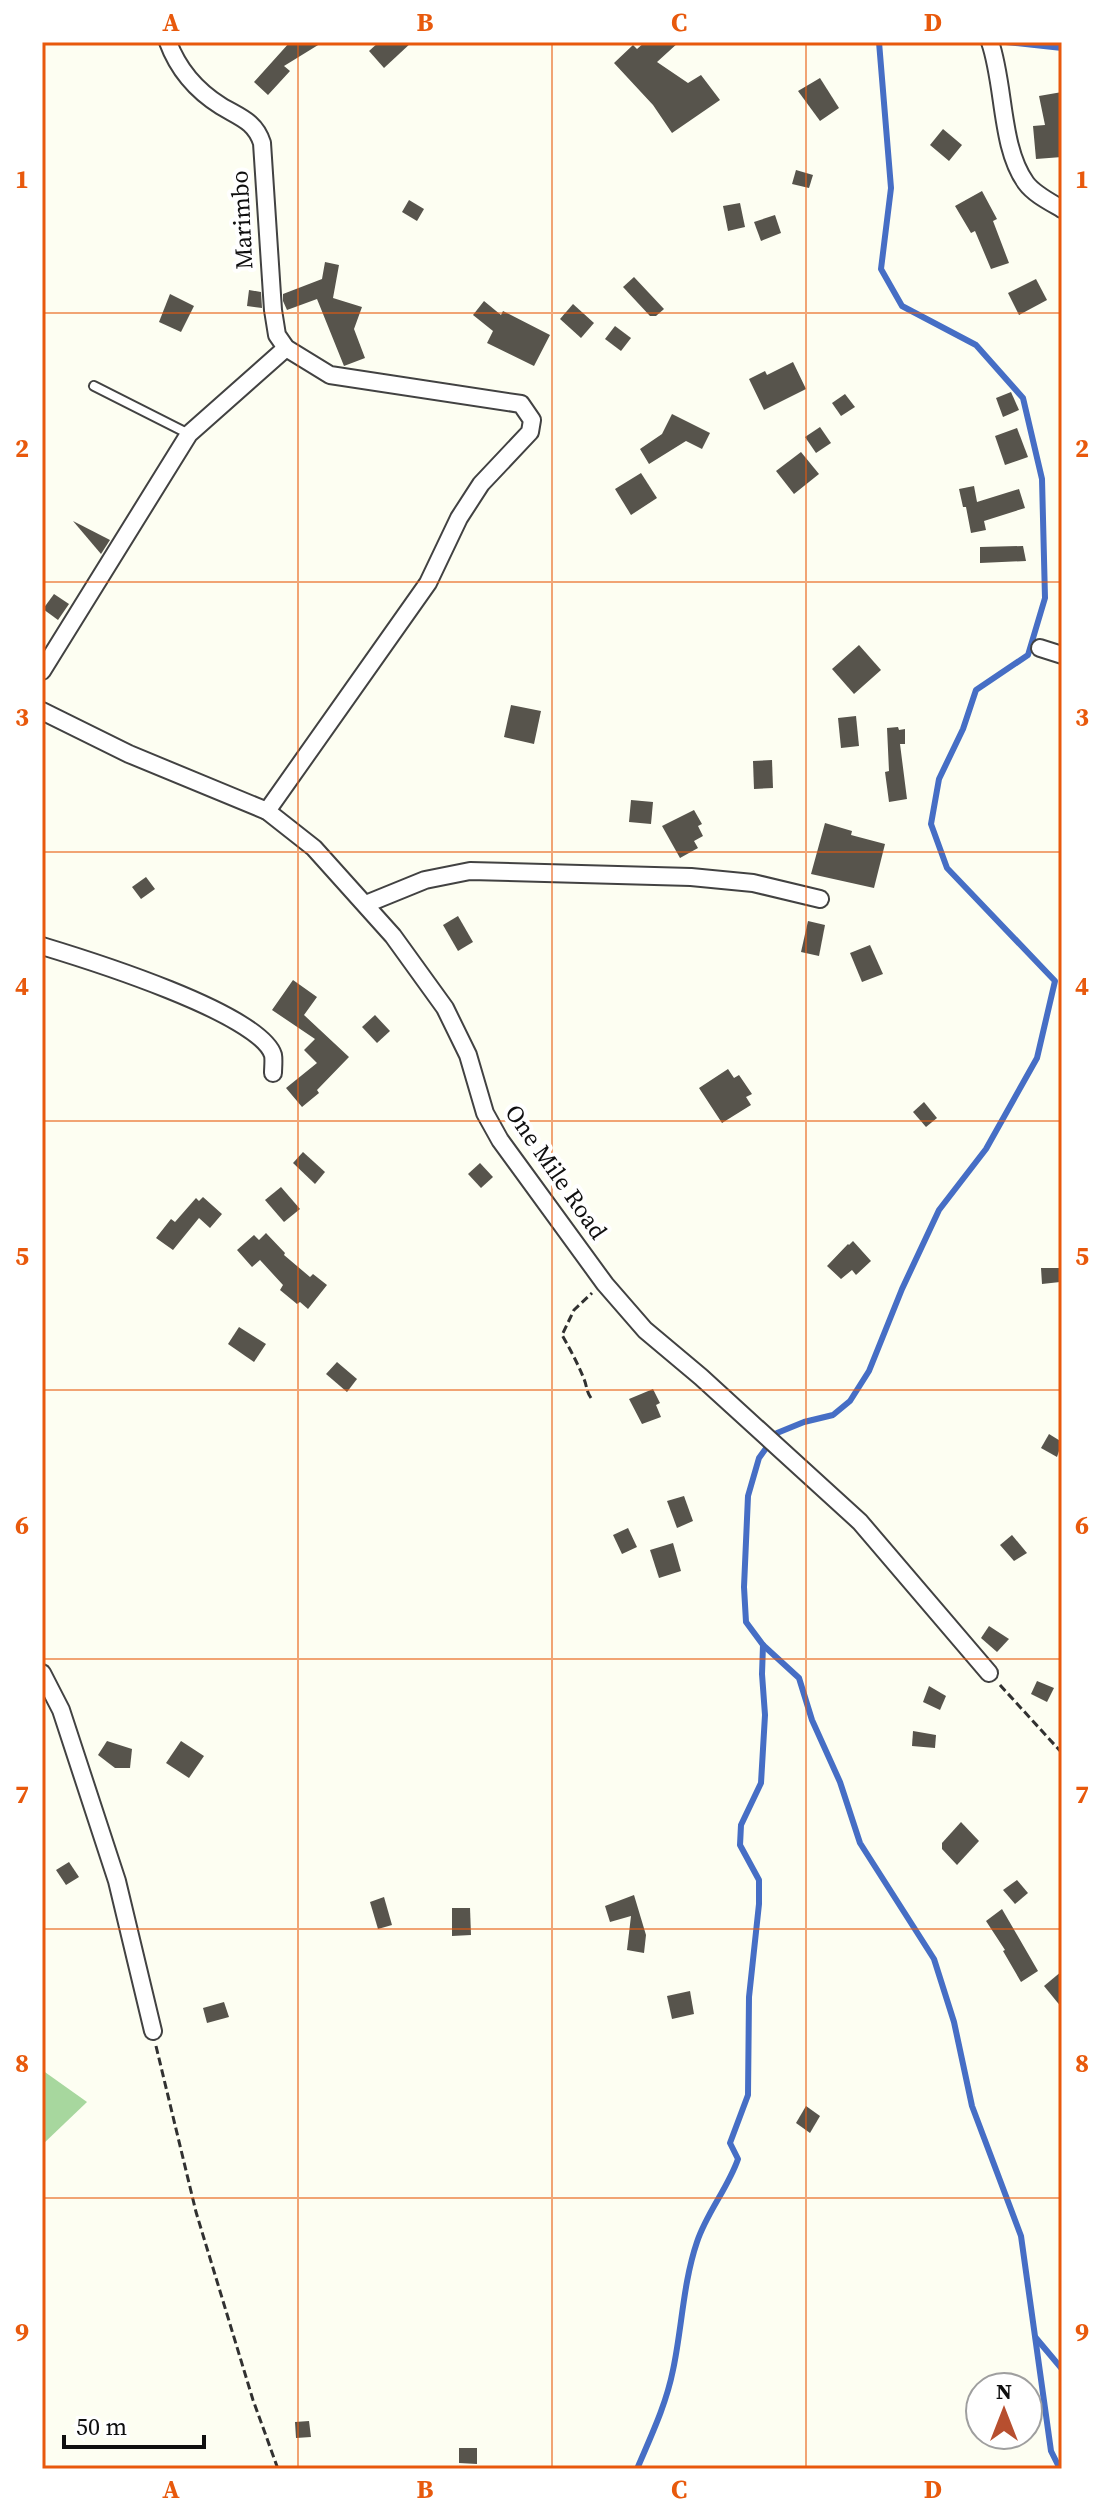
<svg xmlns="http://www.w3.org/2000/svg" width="1104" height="2511" viewBox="0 0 1104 2511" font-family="'Source Serif 4',serif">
<rect width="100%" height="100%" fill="#fdfef2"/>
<polygon fill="#a7d79e" points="42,2070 87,2102 42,2145"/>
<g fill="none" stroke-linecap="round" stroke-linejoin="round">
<g stroke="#466ec5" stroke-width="6">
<polyline points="879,42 891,188 881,269 902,306 976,345 1023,398 1042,479 1045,598 1028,655 976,690 963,729 939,779 931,824 947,868 1055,981 1037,1058 986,1149 939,1210 902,1289 869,1371 850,1401 833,1415 804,1422 777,1433 759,1458 748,1496 744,1587 746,1622 763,1645 799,1678 812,1720 840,1782 860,1843 934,1959 954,2022 972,2106 1021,2236 1051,2451 1060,2469"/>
<polyline points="1006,42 1062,48"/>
<polyline points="1036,2338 1062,2369"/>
<path d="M637,2469C651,2436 666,2405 673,2370C682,2328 683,2283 697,2242C707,2212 728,2188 738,2159L730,2143L748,2095L749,1997L759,1904V1880L740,1845L741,1825L761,1783L765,1715L762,1674L763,1645"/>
</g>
</g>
<g fill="#57544c">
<polygon points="290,42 323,42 284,66 290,71 268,95 254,82"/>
<polygon points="379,42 412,42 384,68 369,51"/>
<polygon points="645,42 679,42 657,62 688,83 701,75 720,100 672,133 653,105 614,63 633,45 637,49"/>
<polygon points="820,78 839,108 820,121 798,91"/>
<polygon points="1062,92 1062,157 1036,159 1033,126 1045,125 1039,96"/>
<polygon points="943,129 962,145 949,161 930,145"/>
<polygon points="796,170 813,175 809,188 792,184"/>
<polygon points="982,191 997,219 993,221 1009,263 991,269 975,231 971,233 955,206"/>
<polygon points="409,200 424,209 417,221 402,212"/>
<polygon points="740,203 745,227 728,231 723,206"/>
<polygon points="775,215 781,233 761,241 754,222"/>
<polygon points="325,262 339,265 333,298 362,307 354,329 365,358 344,366 317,299 287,310 283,301 283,294 322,279"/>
<polygon points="634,277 664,309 656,316 650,316 623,287"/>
<polygon points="1036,279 1047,300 1019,315 1008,293"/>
<polygon points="249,290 261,292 262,308 247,306"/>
<polygon points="170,294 194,306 181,332 159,322"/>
<polygon points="484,301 501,315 503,311 550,335 534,366 487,343 493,331 473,315"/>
<polygon points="573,304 594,323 581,338 560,319"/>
<polygon points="615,326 631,338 621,351 605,339"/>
<polygon points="793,362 806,389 764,410 749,379 765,371 767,375"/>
<polygon points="1011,392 1019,410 1003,417 996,398"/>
<polygon points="845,394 855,407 841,416 832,403"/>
<polygon points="672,414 710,433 702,449 686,441 649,464 640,449 662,434"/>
<polygon points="820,427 831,443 816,453 805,437"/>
<polygon points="1017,428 1028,457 1005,465 995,436"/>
<polygon points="801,452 819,474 794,494 776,471"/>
<polygon points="641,473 657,498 631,515 615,489"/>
<polygon points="974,486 977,502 1019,489 1025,508 984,521 986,530 971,533 966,507 963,507 959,489"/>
<polygon points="73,521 110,540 101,554"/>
<polygon points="1023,546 1026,561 980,563 980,547"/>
<polygon points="54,594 69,604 58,620 43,609"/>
<polygon points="859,645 881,670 854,694 832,669"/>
<polygon points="511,705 541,711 534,744 504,737"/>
<polygon points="856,716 859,746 841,748 838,718"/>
<polygon points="898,727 899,730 905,729 905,744 900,744 907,799 889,802 885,772 889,771 887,728"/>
<polygon points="772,760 773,788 754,789 753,761"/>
<polygon points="631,800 653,802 651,824 629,822"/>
<polygon points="694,810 702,824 698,826 703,836 694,841 698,848 680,858 662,826"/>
<polygon points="825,823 852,831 851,835 885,844 874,888 811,874"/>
<polygon points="146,877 155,889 141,899 132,887"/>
<polygon points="458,916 473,942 458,951 443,925"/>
<polygon points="808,921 825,925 819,956 801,952"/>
<polygon points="870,945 883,974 862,982 850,953"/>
<polygon points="293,980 317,997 304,1015 349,1057 317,1090 319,1093 302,1107 286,1088 317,1063 304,1050 315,1039 272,1010"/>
<polygon points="375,1015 390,1031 377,1043 362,1027"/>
<polygon points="728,1069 734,1078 739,1075 752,1094 746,1097 751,1105 722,1123 699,1088"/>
<polygon points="924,1102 937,1118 926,1127 913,1112"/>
<polygon points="303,1152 325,1172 315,1184 293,1163"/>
<polygon points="480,1163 493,1177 481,1188 468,1174"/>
<polygon points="281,1187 300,1209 284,1222 265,1200"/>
<polygon points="203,1197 222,1214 210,1228 199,1218 173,1250 156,1238 171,1219 175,1222 196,1198 199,1201"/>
<polygon points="266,1233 285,1253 284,1255 310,1277 313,1274 327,1285 308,1309 300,1302 297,1304 280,1290 283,1285 260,1260 252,1267 237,1250 254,1235 259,1240"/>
<polygon points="853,1241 871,1261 856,1275 852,1270 841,1279 827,1266 848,1244 849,1245"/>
<polygon points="1041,1268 1060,1268 1060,1282 1042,1284"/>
<polygon points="239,1327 266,1344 254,1362 228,1344"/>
<polygon points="337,1362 357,1379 347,1392 326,1374"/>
<polygon points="653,1389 660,1403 656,1405 661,1417 642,1424 629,1399"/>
<polygon points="1049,1434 1062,1442 1057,1457 1041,1448"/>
<polygon points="684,1496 693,1521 677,1528 667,1501"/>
<polygon points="628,1528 637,1547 622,1554 613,1535"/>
<polygon points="1012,1535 1027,1553 1014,1561 1000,1545"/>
<polygon points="673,1543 681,1571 659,1578 650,1550"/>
<polygon points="989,1626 1009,1639 997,1652 981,1638"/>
<polygon points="1037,1681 1054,1688 1047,1702 1031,1694"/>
<polygon points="929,1686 946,1696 940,1710 923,1702"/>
<polygon points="913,1731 936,1735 935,1748 912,1746"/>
<polygon points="107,1741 132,1749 130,1768 115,1768 98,1755"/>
<polygon points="181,1741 204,1756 189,1778 166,1763"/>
<polygon points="961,1822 979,1841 957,1865 942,1849 942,1843"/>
<polygon points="69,1862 79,1877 66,1885 56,1870"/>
<polygon points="1017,1880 1028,1893 1015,1904 1003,1890"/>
<polygon points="634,1895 646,1935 644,1953 627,1950 631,1916 610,1922 605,1906"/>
<polygon points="384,1897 392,1925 378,1929 370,1902"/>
<polygon points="452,1908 470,1908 471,1935 452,1936"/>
<polygon points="1002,1909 1038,1971 1021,1982 1003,1951 1005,1950 986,1921"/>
<polygon points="1062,1971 1062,2008 1044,1986"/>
<polygon points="690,1991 694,2014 672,2019 667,1996"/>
<polygon points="224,2002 229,2017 207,2023 203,2008"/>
<polygon points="806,2106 820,2116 810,2133 796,2123"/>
<polygon points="309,2421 311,2437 296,2438 295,2422"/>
<polygon points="459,2448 477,2448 477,2464 459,2463"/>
</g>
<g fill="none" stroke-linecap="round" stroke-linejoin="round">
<defs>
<polyline id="service" points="94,386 189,434"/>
<g id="minor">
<path d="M168,42C178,69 197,91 221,106C239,117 255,121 262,143L273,310L277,335L286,348L330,375L521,404L532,420L530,432L481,484L459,518L428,583L267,811"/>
<path d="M990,42C1005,85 1000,147 1026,183C1034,194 1050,202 1062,209"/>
<polyline points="1040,648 1062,655"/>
<polyline points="42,671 189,434 286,348"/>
<polyline points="42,711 129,754 267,811 314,848 393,936 445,1008 468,1055 485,1113 500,1140 605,1284 645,1330 701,1377 860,1522 989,1673"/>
<polyline points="366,904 425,880 470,871 691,877 753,883 820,899"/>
<path d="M42,946C85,959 260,1013 273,1055C274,1060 273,1068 273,1073"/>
<polyline points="42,1673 61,1710 117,1881 153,2031"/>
</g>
</defs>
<use href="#service" stroke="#424242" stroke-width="12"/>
<use href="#minor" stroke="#424242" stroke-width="20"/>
<g stroke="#313131" stroke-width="3" stroke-dasharray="8 4" stroke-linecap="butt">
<path d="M591,1398C586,1391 587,1386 584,1379C578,1364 570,1349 562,1335L574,1310L592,1293"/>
<polyline points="1000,1685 1062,1753"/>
<polyline points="156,2046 196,2212 253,2400 278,2469"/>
</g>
<use href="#service" stroke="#fff" stroke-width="8"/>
<use href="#minor" stroke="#fff" stroke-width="16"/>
</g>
<path fill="none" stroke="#e8590c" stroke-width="2" stroke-opacity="0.55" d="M298,42V2469M552,42V2469M806,42V2469M42,313H1062M42,582H1062M42,852H1062M42,1121H1062M42,1390H1062M42,1659H1062M42,1929H1062M42,2198H1062"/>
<g text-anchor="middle" stroke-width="8" stroke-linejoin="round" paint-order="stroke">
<g font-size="24" fill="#0f0f0f" stroke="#fff">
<text transform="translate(242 220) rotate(-93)" y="8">Marimbo</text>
<text transform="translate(556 1172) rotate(55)" y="8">One Mile Road</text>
</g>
</g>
<rect width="1104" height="2511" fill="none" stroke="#ffffff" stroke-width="88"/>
<g transform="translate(1004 2411)"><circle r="38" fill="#ffffff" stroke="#9f9f9f" stroke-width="2"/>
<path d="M0-6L14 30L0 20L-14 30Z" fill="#b74f2f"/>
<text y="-12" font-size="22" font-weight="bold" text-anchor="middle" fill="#0f0f0f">N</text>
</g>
<path d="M64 2435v12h140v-12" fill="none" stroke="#0f0f0f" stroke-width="4"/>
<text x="76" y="2435" font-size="24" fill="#0f0f0f" stroke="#ffffff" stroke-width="6" paint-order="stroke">50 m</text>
<rect x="44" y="44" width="1016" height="2423" fill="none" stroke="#e8590c" stroke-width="3"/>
<g font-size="26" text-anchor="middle" font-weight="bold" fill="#e8590c">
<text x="171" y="31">A</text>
<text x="425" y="31">B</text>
<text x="679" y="31">C</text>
<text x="933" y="31">D</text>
<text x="22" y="188">1</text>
<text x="1082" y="188">1</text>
<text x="22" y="457">2</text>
<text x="1082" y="457">2</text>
<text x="22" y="726">3</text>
<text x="1082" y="726">3</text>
<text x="22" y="995">4</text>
<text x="1082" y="995">4</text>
<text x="22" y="1265">5</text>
<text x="1082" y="1265">5</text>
<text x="22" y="1534">6</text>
<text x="1082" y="1534">6</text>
<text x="22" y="1803">7</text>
<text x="1082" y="1803">7</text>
<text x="22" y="2072">8</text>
<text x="1082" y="2072">8</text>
<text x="22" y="2341">9</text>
<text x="1082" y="2341">9</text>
<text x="171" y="2498">A</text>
<text x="425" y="2498">B</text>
<text x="679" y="2498">C</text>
<text x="933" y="2498">D</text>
</g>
</svg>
